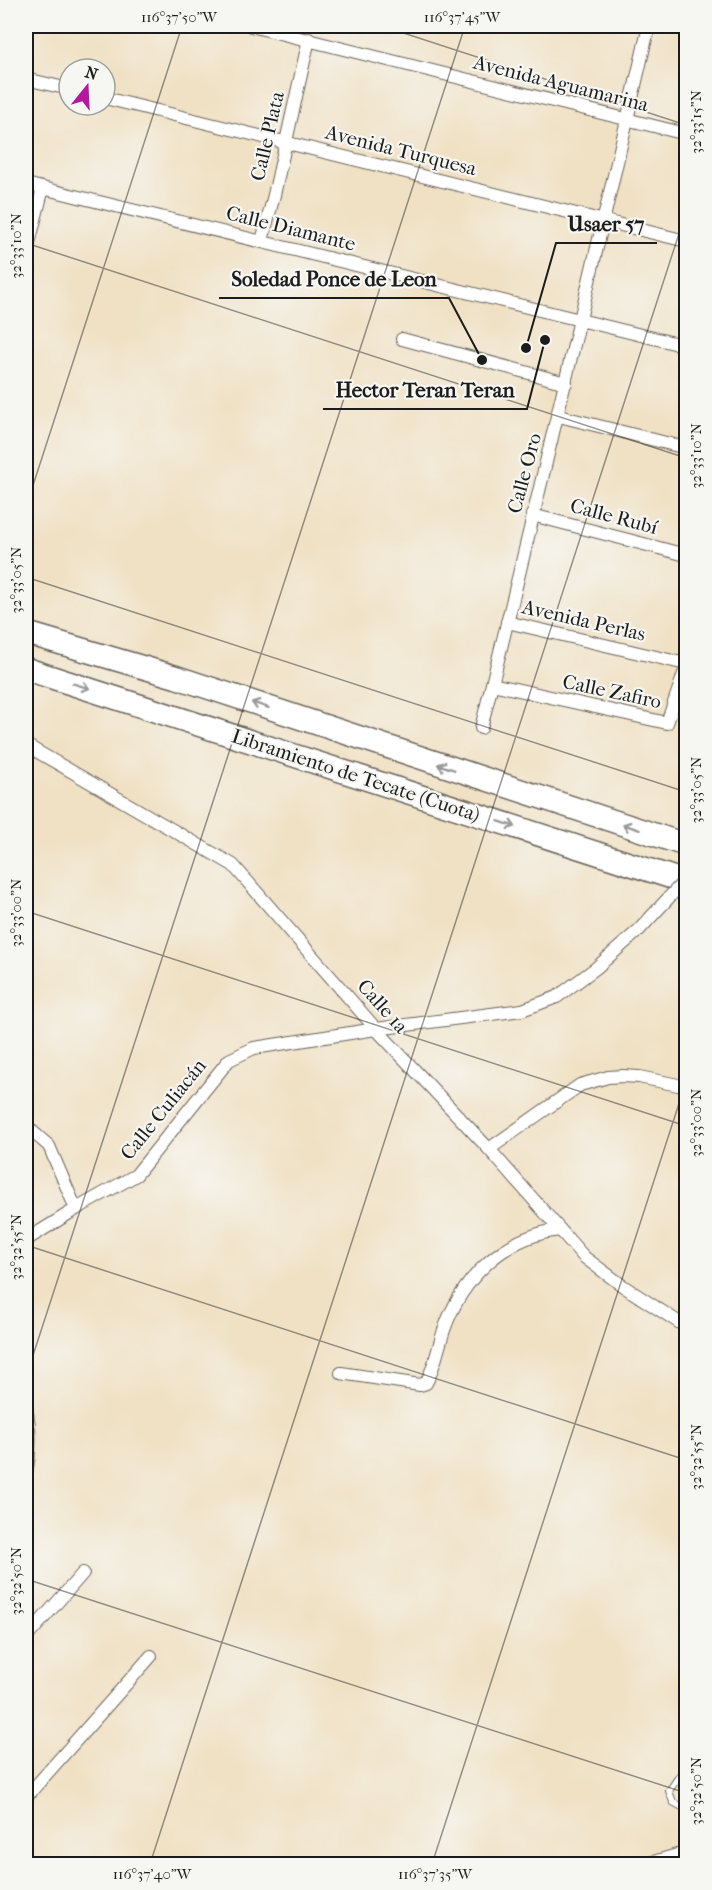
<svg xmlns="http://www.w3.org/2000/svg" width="712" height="1890" viewBox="0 0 712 1890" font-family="'IM FELL French Canon',serif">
<rect width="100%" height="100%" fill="#f6f6f2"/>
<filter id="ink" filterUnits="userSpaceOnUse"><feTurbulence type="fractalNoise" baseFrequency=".0167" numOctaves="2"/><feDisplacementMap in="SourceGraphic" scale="12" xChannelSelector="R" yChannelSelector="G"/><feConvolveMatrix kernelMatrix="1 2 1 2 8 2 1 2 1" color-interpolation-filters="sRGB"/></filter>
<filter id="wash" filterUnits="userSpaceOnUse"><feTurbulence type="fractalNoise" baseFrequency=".008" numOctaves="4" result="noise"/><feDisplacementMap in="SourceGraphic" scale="24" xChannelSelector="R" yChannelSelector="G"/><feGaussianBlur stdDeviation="1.35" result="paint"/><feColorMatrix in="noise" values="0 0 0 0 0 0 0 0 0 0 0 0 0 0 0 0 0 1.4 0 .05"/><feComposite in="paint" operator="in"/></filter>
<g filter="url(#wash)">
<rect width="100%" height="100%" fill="#f0e1c4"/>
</g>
<g filter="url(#ink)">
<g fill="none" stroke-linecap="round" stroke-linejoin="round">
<defs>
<polyline id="service" points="686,1766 669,1791 673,1802 686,1809"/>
<g id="minor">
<polyline points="251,26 686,134"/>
<polyline points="26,79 69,89"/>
<polyline points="105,98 686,241"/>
<polyline points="26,184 686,346"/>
<polyline points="262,241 274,195 309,39"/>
<polyline points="26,255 43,188"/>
<polyline points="402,339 566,383"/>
<polyline points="559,416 686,448"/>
<polyline points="532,515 686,555"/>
<polyline points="507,622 686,664"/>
<polyline points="492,684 667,723 686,668"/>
<path d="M481,728C540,494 594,260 649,26"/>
<polyline points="26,745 233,865 376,1029 489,1149 584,1257 623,1286 686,1327"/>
<polyline points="26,1126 49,1146 76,1209"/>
<polyline points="489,1149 580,1085 608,1077 623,1076 639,1077 678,1085"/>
<polyline points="26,1240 76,1209 136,1175 229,1060 254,1048 376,1029 522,1010 557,997 596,968 639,930"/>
<path d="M341,1373L420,1385L426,1383C435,1367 438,1348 444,1330C462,1278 504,1236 560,1230"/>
<path d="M26,1407C31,1430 31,1451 26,1474"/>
<polyline points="26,1638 83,1573"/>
<polyline points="26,1797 151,1656"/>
</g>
<polyline id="tertiary" points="652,1864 686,1854"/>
<g id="motorway">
<polyline points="26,633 176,677 686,845"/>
<polyline points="26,669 686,882"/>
</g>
</defs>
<use href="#service" stroke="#666157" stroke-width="8"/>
<use href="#minor" stroke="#666157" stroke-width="14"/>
<use href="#tertiary" stroke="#666157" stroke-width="17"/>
<use href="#motorway" stroke="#666157" stroke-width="25"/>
<use href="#service" stroke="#fff" stroke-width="6"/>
<use href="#minor" stroke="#fff" stroke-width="12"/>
<use href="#tertiary" stroke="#fff" stroke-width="15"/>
<use href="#motorway" stroke="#fff" stroke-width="22"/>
<defs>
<polyline id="minor-bridge" points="639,930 686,879"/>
</defs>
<use href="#minor-bridge" stroke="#666157" stroke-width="14" stroke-linecap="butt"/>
<use href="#minor-bridge" stroke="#fff" stroke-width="12"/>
</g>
<defs><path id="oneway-shaft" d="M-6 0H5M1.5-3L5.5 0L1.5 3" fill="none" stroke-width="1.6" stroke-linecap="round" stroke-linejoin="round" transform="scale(1.5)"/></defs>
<g stroke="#999">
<use href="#oneway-shaft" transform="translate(81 686) rotate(17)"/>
<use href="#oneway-shaft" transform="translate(260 705) rotate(-162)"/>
<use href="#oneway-shaft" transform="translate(446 767) rotate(-162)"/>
<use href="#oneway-shaft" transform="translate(507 824) rotate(18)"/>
<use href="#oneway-shaft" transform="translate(631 827) rotate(-162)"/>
</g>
</g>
<path fill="none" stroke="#1c1c1c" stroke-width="1.5" stroke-opacity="0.45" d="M382,26L686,125M26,243L686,458M26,507L182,26M26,577L686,792M26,911L686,1126M26,1245L686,1460M26,1377L465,26M26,1579L686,1793M150,1864L686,212M432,1864L686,1082"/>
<g text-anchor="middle" stroke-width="4.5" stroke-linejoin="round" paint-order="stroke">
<g font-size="20" fill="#1c1c1c" stroke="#f6f6f2">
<text transform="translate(561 83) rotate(14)" y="7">Avenida Aguamarina</text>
<text transform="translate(267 136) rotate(-77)" y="7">Calle Plata</text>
<text transform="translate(401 150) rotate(14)" y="7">Avenida Turquesa</text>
<text transform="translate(291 228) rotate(14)" y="7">Calle Diamante</text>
<text transform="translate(524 473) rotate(-75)" y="7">Calle Oro</text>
<text transform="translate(614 516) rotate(15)" y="7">Calle Rubí</text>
<text transform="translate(584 620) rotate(13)" y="7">Avenida Perlas</text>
<text transform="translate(612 691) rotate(12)" y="7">Calle Zafiro</text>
<text transform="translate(356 775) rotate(18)" y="7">Libramiento de Tecate (Cuota)</text>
<text transform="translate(383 1006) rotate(48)" y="7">Calle 1a</text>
<text transform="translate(163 1109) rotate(-51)" y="7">Calle Culiacán</text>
</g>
</g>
<path fill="none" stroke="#1c1c1c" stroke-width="2" d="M526 348L556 243H657M482 360L449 298H219M545 340L527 409H323"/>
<g fill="#1c1c1c" stroke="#f6f6f2" stroke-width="2">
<circle cx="526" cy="348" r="6"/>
<circle cx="482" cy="360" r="6"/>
<circle cx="545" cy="340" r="6"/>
</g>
<g font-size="21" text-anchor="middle" font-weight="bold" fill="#1c1c1c" stroke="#f6f6f2" stroke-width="4.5" stroke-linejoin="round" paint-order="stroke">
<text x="606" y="231">Usaer 57</text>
<text x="334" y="286">Soledad Ponce de Leon</text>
<text x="425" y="397">Hector Teran Teran</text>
</g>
<rect width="712" height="1890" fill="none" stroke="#f6f6f2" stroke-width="66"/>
<g transform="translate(87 87) rotate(18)"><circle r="28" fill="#f6f6f2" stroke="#9f9f9c" stroke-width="1.5"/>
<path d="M0-4.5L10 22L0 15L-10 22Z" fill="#b5179e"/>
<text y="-9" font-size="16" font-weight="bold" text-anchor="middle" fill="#1c1c1c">N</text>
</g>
<rect x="33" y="33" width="646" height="1824" fill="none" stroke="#1c1c1c" stroke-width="2"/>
<g font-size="15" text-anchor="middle" fill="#1c1c1c">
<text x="179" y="22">116°37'50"W</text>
<text x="462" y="22">116°37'45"W</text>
<text transform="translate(696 122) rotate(-90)" y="5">32°33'15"N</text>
<text transform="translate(16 246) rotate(-90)" y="5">32°33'10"N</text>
<text transform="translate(696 456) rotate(-90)" y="5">32°33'10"N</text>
<text transform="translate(16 580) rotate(-90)" y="5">32°33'05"N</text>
<text transform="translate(696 790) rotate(-90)" y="5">32°33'05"N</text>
<text transform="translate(16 913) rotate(-90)" y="5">32°33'00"N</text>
<text transform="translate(696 1123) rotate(-90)" y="5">32°33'00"N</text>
<text transform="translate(16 1247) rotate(-90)" y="5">32°32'55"N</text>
<text transform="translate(696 1457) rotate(-90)" y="5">32°32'55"N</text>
<text transform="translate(16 1581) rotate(-90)" y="5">32°32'50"N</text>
<text transform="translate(696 1791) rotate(-90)" y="5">32°32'50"N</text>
<text x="152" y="1879">116°37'40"W</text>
<text x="435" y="1879">116°37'35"W</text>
</g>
</svg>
